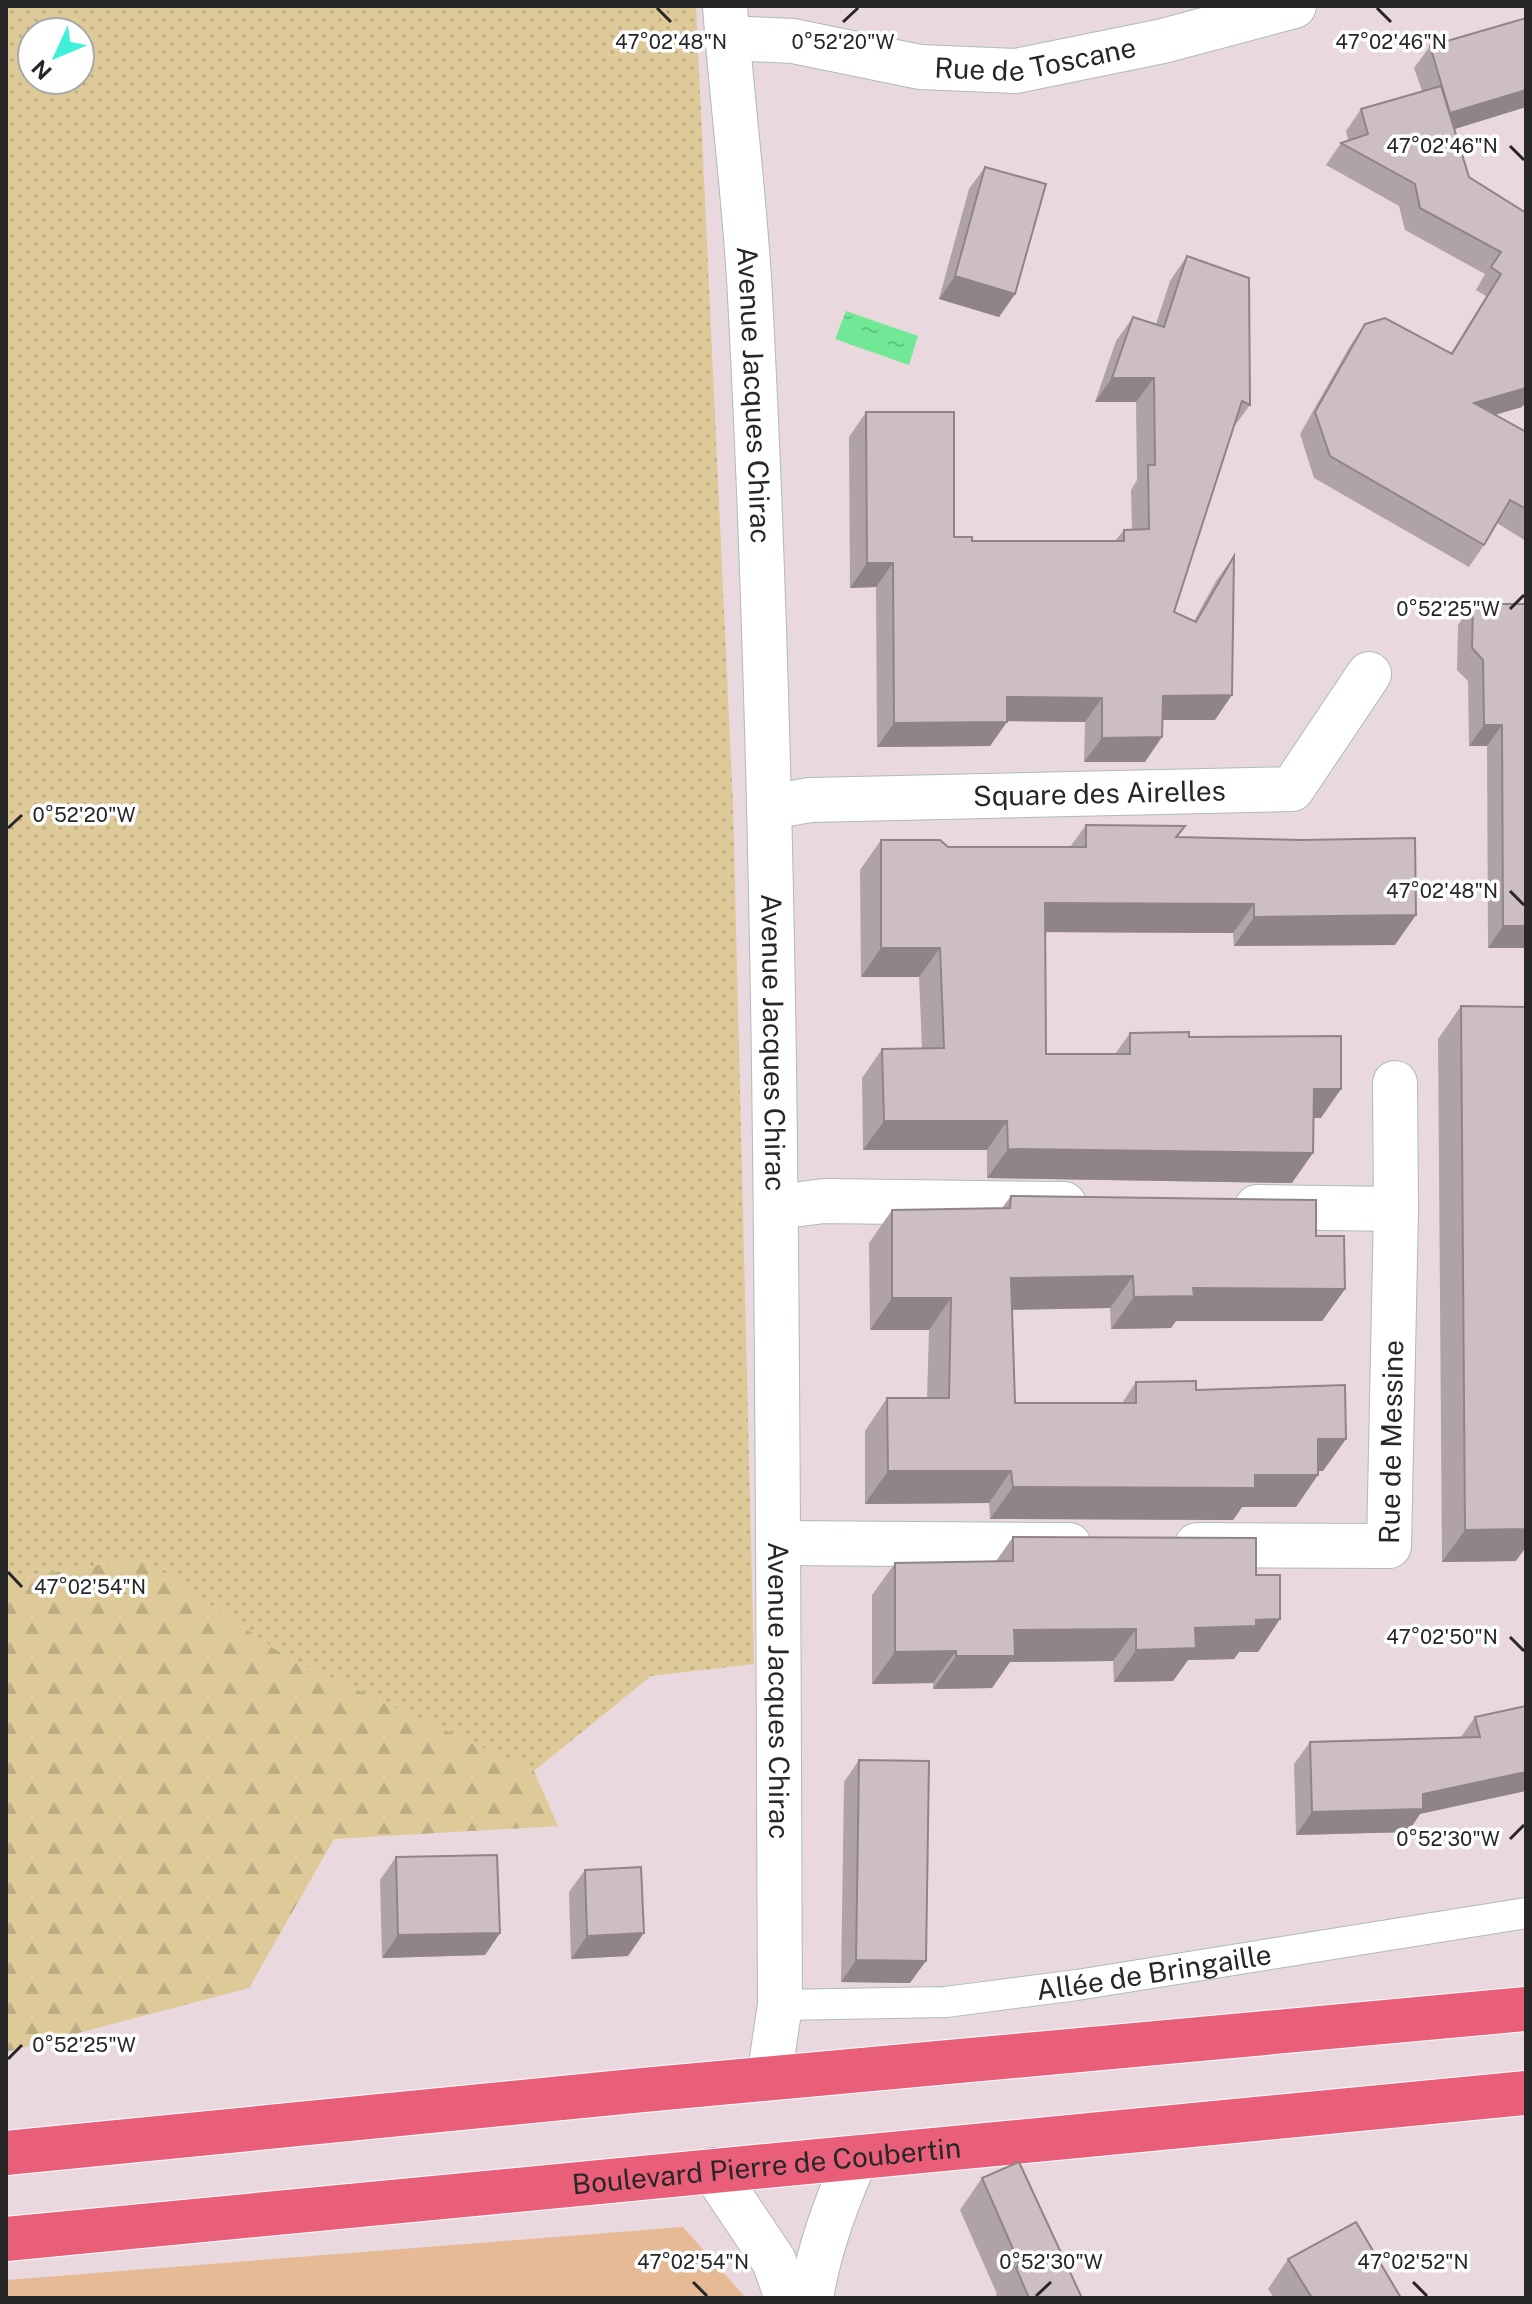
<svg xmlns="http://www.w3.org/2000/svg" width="1532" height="2304" viewBox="0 0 1532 2304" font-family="'Public Sans',sans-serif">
<defs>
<pattern id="grass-dots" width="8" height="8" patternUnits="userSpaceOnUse" patternTransform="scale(2)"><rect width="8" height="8" fill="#dec998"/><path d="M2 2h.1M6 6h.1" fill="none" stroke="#bead83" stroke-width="1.8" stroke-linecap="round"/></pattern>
<pattern id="forest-firs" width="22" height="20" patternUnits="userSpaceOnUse" patternTransform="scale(2)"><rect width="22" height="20" fill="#dec998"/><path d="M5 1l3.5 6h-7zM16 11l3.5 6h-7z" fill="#bead83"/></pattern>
<pattern id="water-ripples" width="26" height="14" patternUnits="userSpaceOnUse" patternTransform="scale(2)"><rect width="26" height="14" fill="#70e895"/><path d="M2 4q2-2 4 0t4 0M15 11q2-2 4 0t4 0" fill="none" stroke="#61c780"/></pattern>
</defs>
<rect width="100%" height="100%" fill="#e9d9df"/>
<path fill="url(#grass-dots)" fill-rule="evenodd" d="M6,6H696L733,805L754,1664L651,1676L534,1771L290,1659L142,1558L6,1580ZM32,32H80V80H32Z"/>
<polygon fill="url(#forest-firs)" points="142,1558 290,1659 534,1771 558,1826 334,1839 249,1988 6,2052 6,1580"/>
<polygon fill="#e5ba94" points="683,2227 746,2298 6,2298 6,2280"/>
<polygon fill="url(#water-ripples)" points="846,311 918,336 909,365 835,339"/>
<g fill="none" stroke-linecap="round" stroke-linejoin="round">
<defs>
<g id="service">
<path id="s1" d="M780,2005L946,2002L1077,1985L1526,1913"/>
</g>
<g id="minor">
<path id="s2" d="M727,38L793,41L920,67L1016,71L1163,41L1294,6"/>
<path id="s3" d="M770,807L810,800L1292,789L1369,674"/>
<polyline points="1395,1083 1396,1209"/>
<polyline points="777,1207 824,1201 1064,1204"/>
<polyline points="779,1543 1069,1545"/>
<path id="s4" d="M1197,1545L1389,1546L1396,1209L1257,1207"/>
<polyline points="713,2170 774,2261 787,2298"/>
<path d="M811,2298C819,2248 836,2204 856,2157"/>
</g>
<g id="tertiary">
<path id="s5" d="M725,6C732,103 745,199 750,296C780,866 777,1436 780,2005L769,2078"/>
</g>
<g id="primary">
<polyline points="6,2153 643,2090 1526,2009"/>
<path id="s6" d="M6,2239L1526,2093"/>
</g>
</defs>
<use href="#service" stroke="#adbbb9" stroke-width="32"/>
<use href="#minor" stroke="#adbbb9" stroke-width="46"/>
<use href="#tertiary" stroke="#adbbb9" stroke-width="46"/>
<use href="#primary" stroke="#fff" stroke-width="46"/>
<use href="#service" stroke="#fff" stroke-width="30"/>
<use href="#minor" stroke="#fff" stroke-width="44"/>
<use href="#tertiary" stroke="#fff" stroke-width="44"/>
<use href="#primary" stroke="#e95f79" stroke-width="44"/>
</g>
<g fill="#afa3a8">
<polygon points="1526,18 1526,107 1455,129 1469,177 1526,213 1522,407 1495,415 1526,432 1526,541 1497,523 1484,545 1469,567 1314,478 1300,434 1350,346 1365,324 1451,353 1486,296 1476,290 1485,274 1405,230 1399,206 1326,165 1341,143 1348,140 1346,131 1361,109 1422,91 1414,68 1430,46"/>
<polygon points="985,167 1015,294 999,317 939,299 969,189"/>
<polygon points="1187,256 1250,405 1233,428 1174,612 1194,621 1216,581 1234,556 1215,720 1162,720 1145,762 1084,762 1085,722 1007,721 990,746 877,747 876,587 850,588 849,437 866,412 954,537 972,541 1115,541 1124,530 1132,529 1131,490 1137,480 1136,402 1095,402 1116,341 1133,317 1156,324 1170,281"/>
<polygon points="1473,604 1526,604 1526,948 1488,948 1487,746 1469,746 1468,681 1457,670 1458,625"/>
<polygon points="1086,825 1185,826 1178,837 1395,945 1234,946 1233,933 1045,932 1046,1054 1115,1054 1130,1033 1189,1037 1321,1118 1313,1118 1292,1183 987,1178 987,1150 863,1150 862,1078 882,1049 922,1048 919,977 861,977 860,870 881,840 948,847 1070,847"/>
<polygon points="1461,1006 1516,1561 1442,1562 1438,1039"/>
<polygon points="1011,1196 1316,1236 1345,1289 1322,1321 1176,1321 1171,1328 1111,1329 1110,1308 1012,1310 1015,1403 1122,1403 1136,1382 1196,1390 1323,1471 1318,1471 1296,1507 1242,1507 1233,1520 990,1519 989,1503 865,1504 865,1431 887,1398 927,1398 929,1330 870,1330 869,1243 892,1210 1002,1208"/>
<polygon points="1013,1537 1256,1575 1280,1619 1258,1652 1239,1652 1234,1659 1188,1660 1173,1681 1114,1682 1113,1661 1010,1662 992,1688 933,1689 933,1683 872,1684 872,1595 895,1563 996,1561"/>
<polygon points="1526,1706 1420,1814 1408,1832 1296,1835 1294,1764 1310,1742 1461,1737 1475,1717"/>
<polygon points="859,1760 910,1983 841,1982 844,1782"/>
<polygon points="396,1857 500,1933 485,1955 382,1958 380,1880"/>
<polygon points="585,1870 628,1956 571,1959 569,1892"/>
<polygon points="982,2178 1082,2298 994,2298 997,2294 960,2210"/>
<polygon points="1288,2259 1401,2298 1274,2298 1268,2289"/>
</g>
<g fill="#8f8588">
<polygon points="1526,90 1526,107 1435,135 1450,113"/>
<polygon points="955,276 1015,294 999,317 939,299"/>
<polygon points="1112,378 1154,378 1136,402 1095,402"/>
<polygon points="1526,388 1526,402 1522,407 1459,425 1474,403"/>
<polygon points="867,563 893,563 876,587 850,588"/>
<polygon points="1232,695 1215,720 1145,720 1163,696"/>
<polygon points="1007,697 1102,698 1085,722 990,721"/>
<polygon points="1007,722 990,746 877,747 894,723"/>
<polygon points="1484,725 1502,725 1487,746 1469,746"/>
<polygon points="1162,737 1145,762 1084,762 1102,738"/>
<polygon points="1045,903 1254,904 1233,933 1024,932"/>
<polygon points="1416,915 1395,945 1234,946 1254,917"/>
<polygon points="1503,926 1526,926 1526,948 1488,948"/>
<polygon points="881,948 940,948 919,977 861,977"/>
<polygon points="1314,1089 1341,1089 1321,1118 1293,1118"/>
<polygon points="884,1121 1007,1121 987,1150 863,1150"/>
<polygon points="1008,1149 1313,1153 1292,1183 987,1178"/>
<polygon points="1133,1276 1110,1308 989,1310 1011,1278"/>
<polygon points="1193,1288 1345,1289 1322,1321 1176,1321 1171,1328 1111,1329 1134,1297"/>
<polygon points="892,1298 951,1298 929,1330 870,1330"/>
<polygon points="1318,1439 1346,1439 1323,1471 1295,1472"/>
<polygon points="888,1471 1011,1471 989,1503 865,1504"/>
<polygon points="1255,1475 1318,1475 1296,1507 1242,1507 1233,1520 990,1519 1013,1487"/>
<polygon points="1526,1529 1526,1547 1516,1561 1442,1562 1465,1530"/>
<polygon points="1280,1619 1258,1652 1239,1652 1234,1659 1188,1660 1173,1681 1114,1682 1136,1650 1195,1628 1256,1620"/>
<polygon points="1136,1629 1113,1661 1010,1662 992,1688 933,1689 956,1656 1014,1630"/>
<polygon points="956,1651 933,1683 872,1684 895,1652"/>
<polygon points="1526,1772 1526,1791 1420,1814 1408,1832 1296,1835 1312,1812 1423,1794"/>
<polygon points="500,1933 485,1955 382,1958 398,1935"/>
<polygon points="644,1933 628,1956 571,1959 587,1936"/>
<polygon points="856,1960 926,1961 910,1983 841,1982"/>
</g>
<g fill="#ccbec3" stroke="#8f8588" stroke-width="2">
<polygon points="1526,18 1526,90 1450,113 1430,46"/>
<polygon points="1441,86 1469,177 1526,213 1526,388 1474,403 1526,432 1526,509 1510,500 1484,545 1330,456 1315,412 1365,324 1385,318 1452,354 1501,274 1491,267 1501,252 1420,208 1415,184 1341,143 1368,134 1361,109"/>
<polygon points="985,167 1046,184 1015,294 955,276"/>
<polygon points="1187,256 1249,278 1250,405 1242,401 1174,612 1196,622 1234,556 1232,695 1163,696 1162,737 1102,738 1102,698 1007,697 1007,722 894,723 893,563 867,563 866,412 954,412 954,537 972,537 972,541 1124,541 1124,530 1149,529 1148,465 1155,465 1154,378 1112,378 1133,317 1164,327"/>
<polygon points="1473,604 1526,604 1526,926 1503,926 1502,725 1484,725 1483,660 1472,648"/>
<polygon points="1086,825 1185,826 1176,837 1301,840 1415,838 1416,915 1254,917 1254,904 1045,903 1046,1054 1130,1054 1130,1033 1189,1032 1189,1037 1341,1036 1341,1089 1314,1089 1313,1153 1008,1149 1007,1121 884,1121 882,1049 944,1048 940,948 881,948 881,840 940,840 948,847 1086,847"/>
<polygon points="1461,1006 1526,1007 1526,1529 1465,1530"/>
<polygon points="1011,1196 1316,1200 1316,1236 1344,1236 1345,1289 1193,1288 1194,1296 1134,1297 1133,1276 1011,1278 1015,1403 1136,1403 1136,1382 1196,1381 1196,1390 1345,1385 1346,1439 1318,1439 1318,1475 1255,1475 1255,1488 1013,1487 1011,1471 888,1471 887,1398 949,1398 951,1298 892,1298 892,1210 1010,1208"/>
<polygon points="1013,1537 1256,1538 1256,1575 1280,1575 1280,1619 1256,1620 1256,1626 1195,1628 1196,1648 1136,1650 1136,1629 1014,1630 1015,1656 956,1656 956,1651 895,1652 895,1563 1013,1561"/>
<polygon points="1526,1706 1526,1772 1423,1794 1423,1809 1312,1812 1310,1742 1480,1737 1475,1717"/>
<polygon points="859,1760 929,1761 926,1961 856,1960"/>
<polygon points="497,1855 500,1933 398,1935 396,1857"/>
<polygon points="641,1867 644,1933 587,1936 585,1870"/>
<polygon points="1019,2162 1082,2298 1029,2298 1016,2268 1020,2265 982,2178"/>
<polygon points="1356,2222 1401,2298 1312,2298 1288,2259"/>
</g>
<path fill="none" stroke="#272727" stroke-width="3" d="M657,8L671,22M1377,8L1391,22M843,22L858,8M1510,146L1524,160M1510,609L1524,595M8,828L22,815M1510,891L1524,905M8,1572L22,1587M1510,1637L1524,1651M1510,1839L1524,1825M8,2059L22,2045M693,2282L707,2296M1413,2282L1427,2296M1036,2296L1051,2282"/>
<g text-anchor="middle" stroke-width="7" stroke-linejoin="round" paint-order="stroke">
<g font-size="28" fill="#272727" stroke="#fff">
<text dy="10" stroke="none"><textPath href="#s2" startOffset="312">Rue de Toscane</textPath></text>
<text dy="10" stroke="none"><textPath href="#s5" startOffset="390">Avenue Jacques Chirac</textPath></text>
<text dy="10" stroke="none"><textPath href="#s3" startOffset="330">Square des Airelles</textPath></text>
<text dy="10" stroke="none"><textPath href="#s5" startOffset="1038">Avenue Jacques Chirac</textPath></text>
<text dy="10" stroke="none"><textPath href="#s4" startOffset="296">Rue de Messine</textPath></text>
<text dy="10" stroke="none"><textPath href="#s5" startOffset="1686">Avenue Jacques Chirac</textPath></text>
<text dy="10" stroke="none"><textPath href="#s1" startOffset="376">Allée de Bringaille</textPath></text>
<text dy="10" stroke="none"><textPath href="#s6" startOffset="764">Boulevard Pierre de Coubertin</textPath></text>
</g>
</g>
<g font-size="20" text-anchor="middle" fill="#272727" stroke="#fff" stroke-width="7" stroke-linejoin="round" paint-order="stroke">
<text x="843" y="49">0°52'20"W</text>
<text x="671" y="49">47°02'48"N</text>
<text x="1391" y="49">47°02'46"N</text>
<text x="1442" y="153">47°02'46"N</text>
<text x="1448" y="616">0°52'25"W</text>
<text x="84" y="822">0°52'20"W</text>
<text x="1442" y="898">47°02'48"N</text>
<text x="90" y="1594">47°02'54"N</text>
<text x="1442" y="1644">47°02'50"N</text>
<text x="1448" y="1846">0°52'30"W</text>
<text x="84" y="2052">0°52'25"W</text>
<text x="693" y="2269">47°02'54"N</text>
<text x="1413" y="2269">47°02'52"N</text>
<text x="1051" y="2269">0°52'30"W</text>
</g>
<rect width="1532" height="2304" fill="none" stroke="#272727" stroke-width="16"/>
<g transform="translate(56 56) rotate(226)"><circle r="38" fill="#ffffff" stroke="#a9a9a9" stroke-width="2"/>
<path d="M0-6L14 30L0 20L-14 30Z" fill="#3ff0d8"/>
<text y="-12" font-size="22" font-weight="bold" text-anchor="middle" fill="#272727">N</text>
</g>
</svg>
